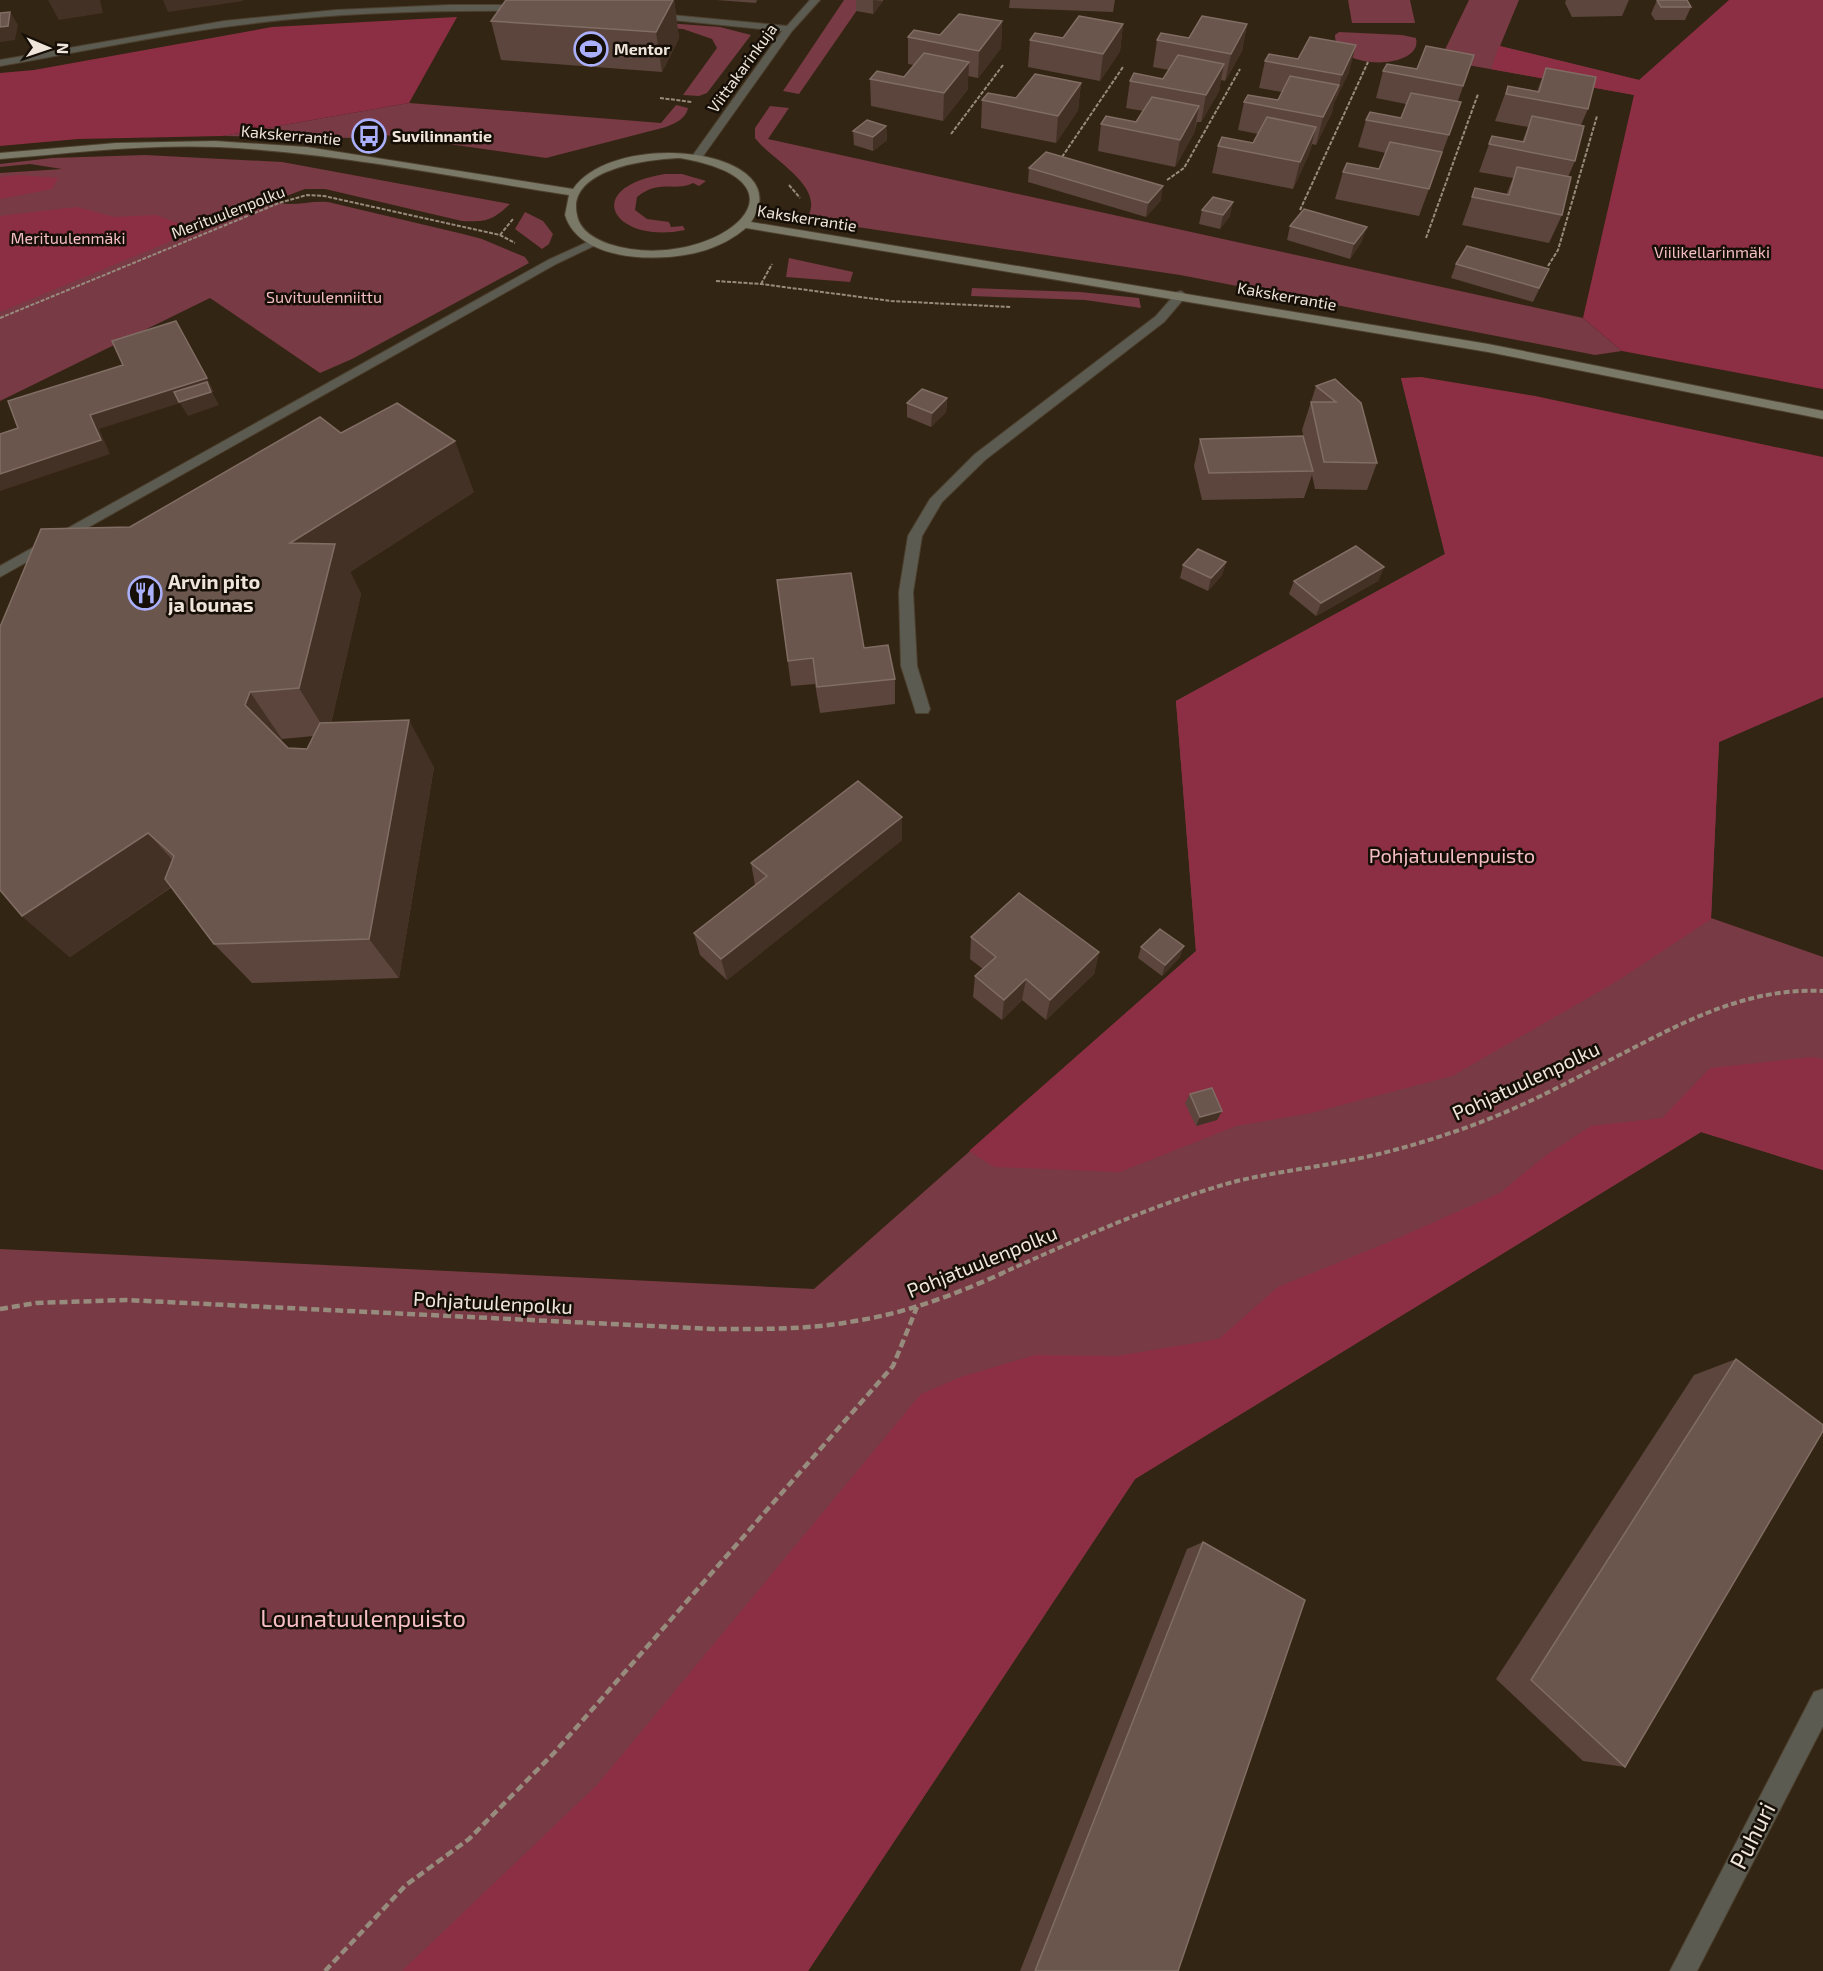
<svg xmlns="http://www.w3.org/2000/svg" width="1823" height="1971" viewBox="0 0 1823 1971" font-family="'Exo 2',sans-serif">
<rect width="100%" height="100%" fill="#332513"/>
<g fill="#783a44">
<polygon points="844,0 864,0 799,94 783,91"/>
<polygon points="1348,0 1410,0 1415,23 1352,23"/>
<polygon points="1469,0 1519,0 1500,46 1639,80 1635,95 1440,60"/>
<polygon points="574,16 720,27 751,35 707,93 699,96 683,95 717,48 712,39 683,29 532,19"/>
<path d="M1339,32L1402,35L1416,38C1424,70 1334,72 1335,35Z"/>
<path d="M409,103L661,123L676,105L688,108C686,119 675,123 666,127L546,158L364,132L357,138L222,136Z"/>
<path d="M770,106L789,108L768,139L1583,318L1622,351L1595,355L1180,275L817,221L807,218C827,187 770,159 755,138V128Z"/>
<path d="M145,155L282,162L510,204C492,221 486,222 462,221L325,189H305L273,201C290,208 309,200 328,202L463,234L482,239L525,257L529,263L352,359L320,373L210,298L0,401V173L62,169L30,164L0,167V164L52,158Z"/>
<path d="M665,174H682L706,181L699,186L693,183C676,192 659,179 637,197L635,210L647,219L669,222L671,227L683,226L685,230C615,245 578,188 665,174Z"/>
<polygon points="525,212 543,221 553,234 549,244 542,249 515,229"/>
<polygon points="789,258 853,272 850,282 786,277"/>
<polygon points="972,288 1080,292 1139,298 1141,308 1085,300 971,296"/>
<polygon points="1401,378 1703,441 1823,697 1719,742 1711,918 1823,957 1823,1170 1701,1132 1135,1479 808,1971 0,1971 0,1249 814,1289 1196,951 1176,701 1445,554"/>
</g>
<g fill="#8d2f44">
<polygon points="1729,0 1823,0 1823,389 1622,351 1583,318 1634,95 1491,69 1499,46 1639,80"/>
<polygon points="457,17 409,103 222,136 78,139 0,146 0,73 34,70 272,27"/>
<polygon points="19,175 58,178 52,189 0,199 0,177"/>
<polygon points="77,207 114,217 156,215 182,225 169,242 0,312 0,216"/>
<polygon points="1421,377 1535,396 1823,457 1823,697 1719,742 1711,919 1614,983 1452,1076 1311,1113 1236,1126 1120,1172 994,1167 969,1151 1196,951 1176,701 1445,554 1401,378"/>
<polygon points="1811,1057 1823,1059 1823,1170 1701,1132 1135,1479 808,1971 402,1971 597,1785 921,1394 961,1377 1035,1355 1117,1356 1219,1339 1278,1287 1389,1242 1500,1193 1545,1156 1591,1126 1662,1118 1710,1068"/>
</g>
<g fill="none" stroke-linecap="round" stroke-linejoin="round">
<defs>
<polygon id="lane" points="1181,291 1187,295 1164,322 985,460 942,502 922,536 913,592 917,666 930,709 928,713 916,713 901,666 899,592 908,536 930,499 975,454 1156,316 1177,292"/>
<g id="street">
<polygon points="810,0 820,0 792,31 701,159 693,159 693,155 782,31 653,18 650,17 650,13 787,26"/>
<path d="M449,5H524L529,8L524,11C424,10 324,13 224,27C149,37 75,53 0,66V60L224,21L336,10Z"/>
<polygon points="592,240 602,242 556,264 0,577 0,566 548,260"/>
<polygon points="1823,1689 1823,1726 1697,1971 1670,1971 1814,1692"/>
</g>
<path id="secondary" d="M215,141L307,147L573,189C616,127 801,150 751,222L1488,344L1823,411V419L1488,352L746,228C734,238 721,245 706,250C666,263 580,264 565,215L569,195C452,177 336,153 218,147C145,144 72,153 0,159V153L116,143ZM680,158C830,184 706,276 609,244C595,239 580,231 577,215C566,168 651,159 680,158Z"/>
</defs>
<use href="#lane" stroke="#4d402f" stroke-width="2"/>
<use href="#street" stroke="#4d402f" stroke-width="2"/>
<use href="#secondary" stroke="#4d402f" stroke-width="2"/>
<g stroke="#978b7d" stroke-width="2" stroke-dasharray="4 1.5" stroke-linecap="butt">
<polyline points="660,98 692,102"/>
<polyline points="951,134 1003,65"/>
<polyline points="1062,157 1123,67"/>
<polyline points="1167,180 1184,168 1240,69"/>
<polyline points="789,185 800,198"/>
<polyline points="1300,210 1368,62"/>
<polyline points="500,235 513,219"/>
<polyline points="1426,238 1478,94"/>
<polyline points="1548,266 1558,250 1597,116"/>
<polyline points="716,281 761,284 891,301 1011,307"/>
<polyline points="761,284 772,264"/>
<polyline points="0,318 279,203 307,195 324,196 500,235 515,243"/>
</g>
<path stroke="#978b7d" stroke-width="4" stroke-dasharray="6 3" stroke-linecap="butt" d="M1000,1274C1077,1240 1155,1203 1237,1181C1271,1173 1305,1169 1340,1162C1381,1155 1422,1143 1462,1129C1514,1111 1562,1086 1610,1060C1678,1025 1744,987 1823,991"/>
<g stroke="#978b7d" stroke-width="4.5" stroke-dasharray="8 4" stroke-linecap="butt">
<path d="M0,1309L36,1303L126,1300L713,1329C761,1329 808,1330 855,1321C907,1313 956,1294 1003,1273"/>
<polyline points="325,1971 406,1885 469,1839 554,1753 893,1366 917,1307"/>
</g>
<use href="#lane" fill="#5c5b51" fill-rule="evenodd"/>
<use href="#street" fill="#5c5b51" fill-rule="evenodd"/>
<use href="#secondary" fill="#7a7867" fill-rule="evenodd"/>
</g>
<g fill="#5b453d" fill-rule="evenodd">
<polygon points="674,0 679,38 662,72 501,60 491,21"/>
<polygon points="716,0 757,0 756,3"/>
<polygon points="856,0 883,0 883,1 873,14 856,11"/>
<polygon points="1010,0 1115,0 1113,12 1009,8"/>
<polygon points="1566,0 1629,0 1622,16 1572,17 1565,3"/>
<polygon points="1657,0 1691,7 1685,20 1655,20 1651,14"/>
<polygon points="1002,21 1001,48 978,78 968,76 968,89 943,121 871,106 870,79 904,77 914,65 908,64 908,37 940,35"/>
<polygon points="1123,24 1120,51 1100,81 1028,67 1030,40 1063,38"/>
<polygon points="1247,24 1242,51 1225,81 1221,80 1219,91 1201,122 1197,122 1194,133 1175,167 1098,151 1101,124 1136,122 1143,111 1126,108 1130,81 1163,79 1169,70 1153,67 1157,40 1189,38"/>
<polygon points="1474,55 1458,101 1461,102 1419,216 1335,199 1343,172 1379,169 1386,153 1358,147 1366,120 1401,118 1406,104 1376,98 1383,71 1417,69"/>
<polygon points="1265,61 1349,72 1334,102 1332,112 1316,145 1312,144 1309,154 1293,189 1212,173 1218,146 1253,143 1258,134 1238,130 1244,102 1278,100 1282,92 1259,88"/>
<polygon points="1546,68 1588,109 1581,125 1575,161 1568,177 1562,215 1549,243 1462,225 1475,188 1506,195 1513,178 1479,172 1492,136 1522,142 1528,127 1495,121 1508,86 1537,91"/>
<polygon points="1081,83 1078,110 1056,143 981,128 982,100 1016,98"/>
<polygon points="886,126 887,140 873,151 854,145 853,131"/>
<polygon points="1029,168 1161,200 1146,217 1028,182"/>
<polygon points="1202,210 1230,216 1220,229 1199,224"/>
<polygon points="1290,226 1362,241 1350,259 1287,240"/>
<polygon points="1456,264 1549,269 1533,302 1451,278"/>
<polygon points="1335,379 1377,463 1367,490 1315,489 1312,475 1304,498 1202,500 1194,466 1200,439 1306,448 1302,430 1316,386"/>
<polygon points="947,398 946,412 931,427 907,417 907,403"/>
<path d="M341,433L474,492L350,572L361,594L331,723L434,767L399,978L252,983L214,944L172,887L70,957L22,916L130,527ZM314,736L307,749L288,748L281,741L282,739Z"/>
<polygon points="1226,562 1222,575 1208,591 1180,578 1183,565"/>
<polygon points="1384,567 1378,581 1316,616 1289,594 1294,581"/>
<polygon points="777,580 864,648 895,679 895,704 820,713 815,684 791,686"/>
<polygon points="902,840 727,980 700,955 694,933 755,885 751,863"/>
<polygon points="971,937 1099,952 1094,974 1046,1020 1022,1000 1002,1020 973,997 975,976 983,969 970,959"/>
<polygon points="1141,947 1180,957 1162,976 1138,958"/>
<polygon points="1190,1094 1222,1111 1217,1120 1196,1126 1185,1103"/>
<polygon points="1736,1359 1625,1767 1583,1761 1496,1679 1694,1375"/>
<polygon points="1203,1542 1178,1971 1020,1971 1187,1549"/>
</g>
<g fill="#443125">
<polygon points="48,0 100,0 103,13 59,20"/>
<polygon points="163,0 243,0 243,1 168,12"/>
<polygon points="674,0 679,38 662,72 656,32"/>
<polygon points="873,0 883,1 873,14"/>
<polygon points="10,12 18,25 15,40 0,42 0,27"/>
<polygon points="1002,21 1001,48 978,78 979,51"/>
<polygon points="1123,24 1120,51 1100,81 1103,54"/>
<polygon points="1247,24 1242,51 1225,81 1231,54"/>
<polygon points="1356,45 1349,72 1335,102 1342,75"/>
<polygon points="969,62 968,89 943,121 944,93"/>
<polygon points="1224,64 1219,91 1201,122 1206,95"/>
<polygon points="1081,83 1078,110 1056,143 1058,116"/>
<polygon points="1339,85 1332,112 1316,145 1323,117"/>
<polygon points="1199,106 1194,133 1175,167 1180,140"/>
<polygon points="886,126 887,140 873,151 873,137"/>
<polygon points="1316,127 1309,154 1293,189 1300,162"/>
<polygon points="1163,186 1161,200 1146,217 1148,203"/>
<polygon points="1233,202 1230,216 1220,229 1223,215"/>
<polygon points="1367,227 1362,241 1350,259 1354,244"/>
<polygon points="207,378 214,392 212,392 219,405 188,416 180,403 99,429 110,454 0,491 0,474 90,415"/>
<polygon points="947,398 946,412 931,427 932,413"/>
<polygon points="455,441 474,492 350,572 361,594 328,735 299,688 290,543"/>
<polygon points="1226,562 1222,575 1208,591 1211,578"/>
<polygon points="1384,567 1378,581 1316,616 1321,603"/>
<polygon points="250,692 282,739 277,752 245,705"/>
<polygon points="409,720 434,767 399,978 369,939"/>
<polygon points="902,817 902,840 727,980 721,959"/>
<polygon points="148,833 187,876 70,957 22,916"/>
<polygon points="1184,946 1180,957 1162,976 1165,965"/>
<polygon points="1099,952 1094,974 1046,1020 1050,1000"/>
<polygon points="1026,979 1022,1000 1002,1020 1004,1000"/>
<polygon points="1222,1111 1217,1120 1196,1126 1200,1117"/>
</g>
<g fill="#6b564e" stroke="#806d64" stroke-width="1.5">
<polygon points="506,0 673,0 656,32 491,21"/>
<polygon points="1657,0 1687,0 1691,7 1661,7"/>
<polygon points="10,12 8,26 0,27 0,13"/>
<polygon points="959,14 1002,21 979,51 908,37 914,30 940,35"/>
<polygon points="1079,16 1123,24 1103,54 1030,40 1035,33 1063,38"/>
<polygon points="1202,16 1247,24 1231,54 1157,40 1161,33 1189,38"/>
<polygon points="1310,37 1356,45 1342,75 1265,61 1269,54 1298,59"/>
<polygon points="1426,46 1474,55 1463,86 1383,71 1387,64 1417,69"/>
<polygon points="924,53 969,62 944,93 870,79 877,71 904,77"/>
<polygon points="1178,55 1224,64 1206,95 1130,81 1134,73 1163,79"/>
<polygon points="1546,68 1596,77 1588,109 1506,94 1508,86 1539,92"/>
<polygon points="1035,74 1081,83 1058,116 982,100 988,93 1016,98"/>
<polygon points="1290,76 1339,85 1323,117 1244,102 1248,95 1278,100"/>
<polygon points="1411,93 1461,102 1449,135 1366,120 1370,112 1401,118"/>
<polygon points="1152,97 1199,106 1180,140 1101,124 1106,116 1136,122"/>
<polygon points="1532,116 1584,126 1575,161 1489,144 1492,136 1524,142"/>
<polygon points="1267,117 1316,127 1300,162 1218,146 1222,137 1253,143"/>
<polygon points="867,120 886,126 873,137 853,131"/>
<polygon points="1390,142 1442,152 1429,189 1343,172 1347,163 1379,169"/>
<polygon points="1046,152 1163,186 1148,203 1029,168"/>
<polygon points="1517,167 1571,177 1562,215 1472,197 1475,188 1509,195"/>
<polygon points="1213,197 1233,202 1223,215 1202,210"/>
<polygon points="1304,209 1367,227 1354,244 1290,226"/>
<polygon points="1467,246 1549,269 1539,288 1456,264"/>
<polygon points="176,321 207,378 90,415 101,440 0,474 0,434 18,428 8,401 123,365 112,341"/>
<polygon points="1335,379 1361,403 1377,463 1324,462 1311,402 1336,402 1316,386"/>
<polygon points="207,382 211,392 179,402 174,392"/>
<polygon points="922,389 947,398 932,413 907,403"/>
<polygon points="397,403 455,441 290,543 335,544 299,688 250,692 245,705 288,748 307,749 320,723 409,720 369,939 214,944 165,879 174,856 148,833 22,916 0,890 0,627 41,529 130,527 320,417 341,433"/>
<polygon points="1303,436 1313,471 1209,473 1200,439"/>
<polygon points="1356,546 1384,567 1321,603 1294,581"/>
<polygon points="1198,549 1226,562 1211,578 1183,565"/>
<polygon points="851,573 864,648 888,645 895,679 817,687 813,658 788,661 777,580"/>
<polygon points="858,781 902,817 721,959 694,933 767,876 751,863"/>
<polygon points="1019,893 1099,952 1050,1000 1026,979 1004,1000 975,976 996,957 971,937"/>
<polygon points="1160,929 1184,946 1165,965 1141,947"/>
<polygon points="1212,1088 1222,1111 1200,1117 1190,1094"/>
<polygon points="1736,1359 1823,1425 1823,1431 1625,1767 1531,1680"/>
<polygon points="1203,1542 1305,1600 1178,1971 1035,1971"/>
</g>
<defs>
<symbol id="stadium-ring" viewBox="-11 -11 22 22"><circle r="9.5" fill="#160f08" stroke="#aab0fb" stroke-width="1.5"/><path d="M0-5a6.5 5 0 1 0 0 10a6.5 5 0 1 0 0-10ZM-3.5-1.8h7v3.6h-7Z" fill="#aab0fb"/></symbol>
<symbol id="bus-ring" viewBox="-11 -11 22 22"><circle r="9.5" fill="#160f08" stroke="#aab0fb" stroke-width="1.5"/><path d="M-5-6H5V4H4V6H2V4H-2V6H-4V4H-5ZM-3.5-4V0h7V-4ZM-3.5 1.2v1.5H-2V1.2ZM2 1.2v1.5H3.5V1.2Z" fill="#aab0fb"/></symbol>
<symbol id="restaurant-ring" viewBox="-11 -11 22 22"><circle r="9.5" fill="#160f08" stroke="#aab0fb" stroke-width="1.5"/><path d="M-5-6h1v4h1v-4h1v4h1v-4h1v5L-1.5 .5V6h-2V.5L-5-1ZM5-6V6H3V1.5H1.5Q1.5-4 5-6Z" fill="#aab0fb"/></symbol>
</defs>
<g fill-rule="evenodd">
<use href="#stadium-ring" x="572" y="30" width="38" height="38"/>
<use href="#bus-ring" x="350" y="117" width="38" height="38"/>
<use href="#restaurant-ring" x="126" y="574" width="38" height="38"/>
</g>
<g text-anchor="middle" stroke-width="5" stroke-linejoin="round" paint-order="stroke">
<g font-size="16" font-weight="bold" fill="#efe5da" stroke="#160f08" text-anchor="start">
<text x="614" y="55">Mentor</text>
<text x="392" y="142">Suvilinnantie</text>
</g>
<g font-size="16" fill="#efe5da" stroke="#160f08">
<text transform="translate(742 68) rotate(-54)" y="6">Viittakarinkuja</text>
<text transform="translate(291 135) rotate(5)" y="6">Kakskerrantie</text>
<text transform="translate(228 212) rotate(-21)" y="6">Merituulenpolku</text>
<text transform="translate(807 218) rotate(9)" y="6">Kakskerrantie</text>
<text transform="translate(1287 296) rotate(10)" y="6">Kakskerrantie</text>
</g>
<g font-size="16" fill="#f5bec4" stroke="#160f08">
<text x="68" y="244">Merituulenmäki</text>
<text x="1712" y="258">Viilikellarinmäki</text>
<text x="324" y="303">Suvituulenniittu</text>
</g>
<g font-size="20" font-weight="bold" fill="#efe5da" stroke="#160f08" text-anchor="start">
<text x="168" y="589">Arvin pito<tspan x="168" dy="23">ja lounas</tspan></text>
</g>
<g font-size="20" fill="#f5bec4" stroke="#160f08">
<text x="1452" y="863">Pohjatuulenpuisto</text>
</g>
<g font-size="20" fill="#efe5da" stroke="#160f08">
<text transform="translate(1526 1081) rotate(-25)" y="7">Pohjatuulenpolku</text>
<text transform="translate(982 1262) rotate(-22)" y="7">Pohjatuulenpolku</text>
<text transform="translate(493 1303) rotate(3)" y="7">Pohjatuulenpolku</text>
</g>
<g font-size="24" fill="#f5bec4" stroke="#160f08">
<text x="363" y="1627">Lounatuulenpuisto</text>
</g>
<g font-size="24" fill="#efe5da" stroke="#160f08">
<text transform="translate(1753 1836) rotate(-63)" y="8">Puhuri</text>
</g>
</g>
<g transform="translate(48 48) rotate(92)" stroke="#160f08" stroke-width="4.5" paint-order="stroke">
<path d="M0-4.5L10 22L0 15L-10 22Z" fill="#efe5da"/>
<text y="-9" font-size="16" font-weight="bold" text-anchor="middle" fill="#efe5da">N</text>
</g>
</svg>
